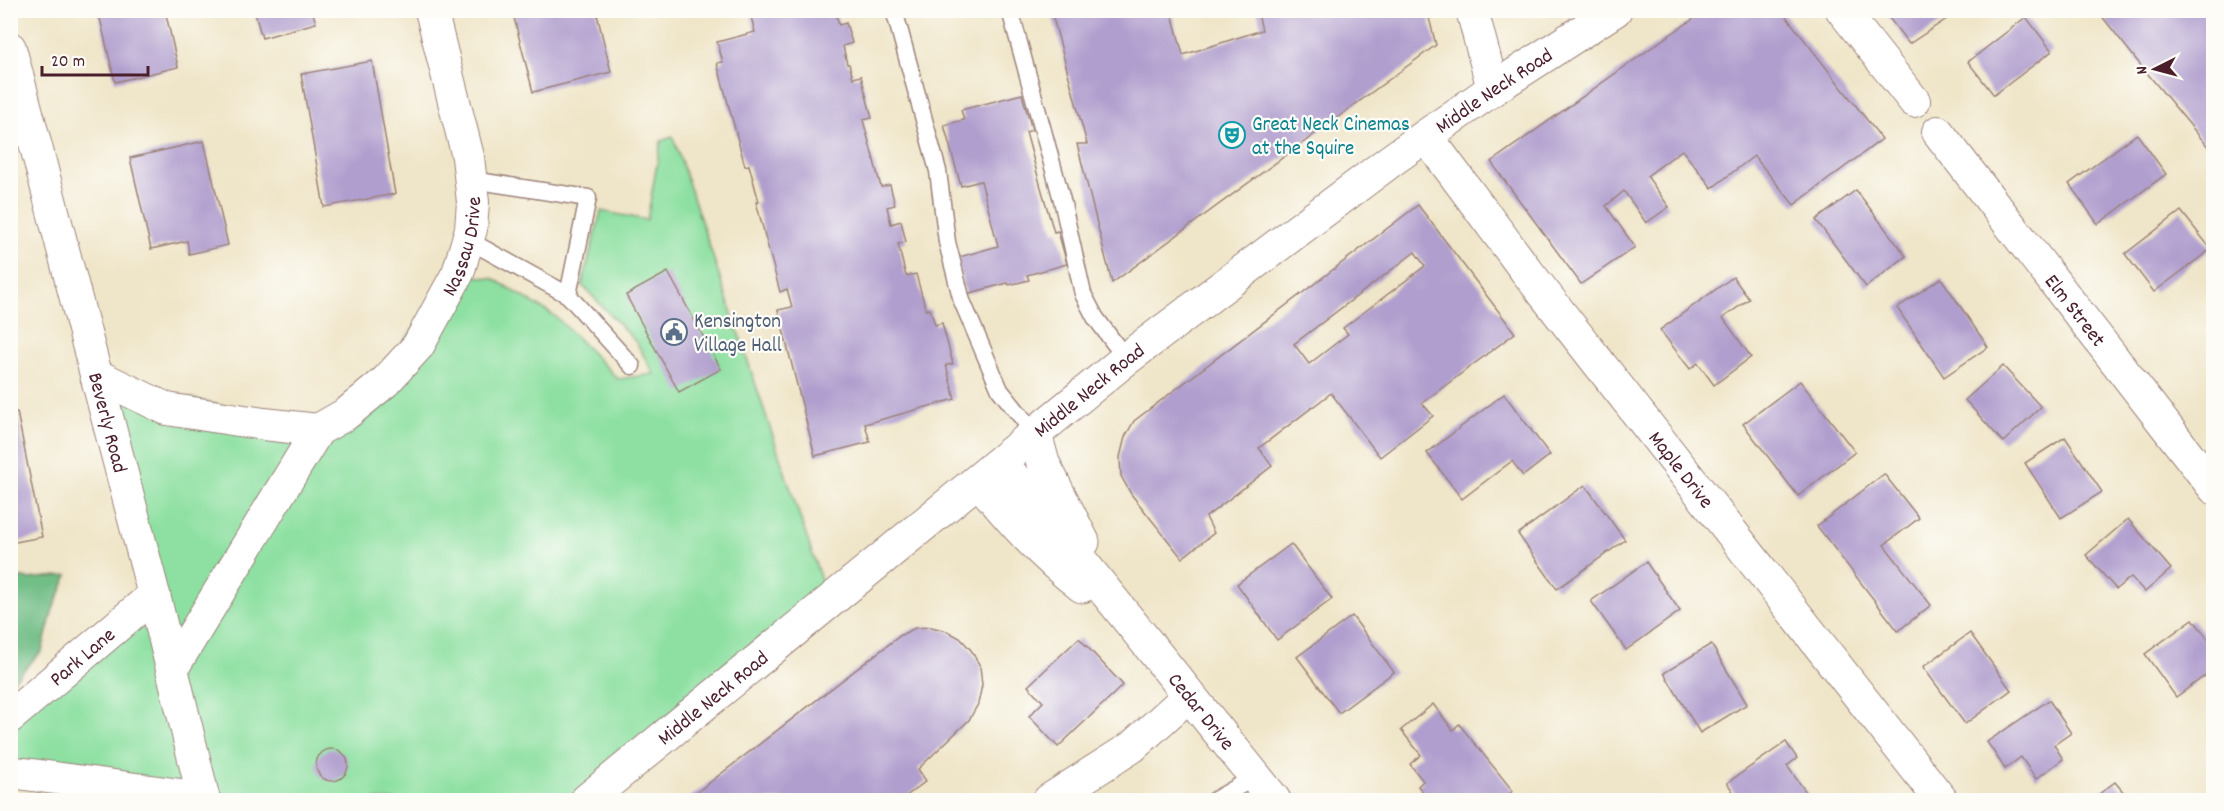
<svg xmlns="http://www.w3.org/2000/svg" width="2224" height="811" viewBox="0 0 2224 811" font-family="Dekko,sans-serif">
<rect width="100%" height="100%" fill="#fdfcf7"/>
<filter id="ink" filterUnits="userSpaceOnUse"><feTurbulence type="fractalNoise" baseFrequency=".0167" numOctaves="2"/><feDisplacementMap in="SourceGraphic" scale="12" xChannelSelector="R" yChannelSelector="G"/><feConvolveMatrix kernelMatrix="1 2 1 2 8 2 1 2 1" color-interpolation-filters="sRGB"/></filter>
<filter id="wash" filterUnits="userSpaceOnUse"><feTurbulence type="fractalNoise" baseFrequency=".008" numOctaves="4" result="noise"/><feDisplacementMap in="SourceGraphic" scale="24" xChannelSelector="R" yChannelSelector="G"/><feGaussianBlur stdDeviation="1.35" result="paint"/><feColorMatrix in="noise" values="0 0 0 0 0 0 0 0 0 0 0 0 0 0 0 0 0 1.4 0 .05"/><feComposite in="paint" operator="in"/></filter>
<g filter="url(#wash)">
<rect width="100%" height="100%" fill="#efe5c8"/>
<polygon fill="#8de0a1" stroke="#6c8066" stroke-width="1.5" points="673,137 829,604 589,800 204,800 11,772 11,717 154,595 96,375 318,430 346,414 458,273 494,279 555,316 618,379 654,374 636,342 582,285 601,211 647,220 661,141"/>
<polygon fill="#72be87" stroke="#5e6e59" stroke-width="1.5" points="68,575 53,609 42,651 11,683 11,576 28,579"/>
<g id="blocks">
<g fill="#b09ece" fill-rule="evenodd">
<polygon points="98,10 165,10 178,67 115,82"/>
<polygon points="254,10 312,10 316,23 262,38"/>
<polygon points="512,10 596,10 611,72 533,92"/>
<polygon points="775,10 835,10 839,25 846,23 852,43 843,46 847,64 849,64 853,78 861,76 872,118 863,120 881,187 890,185 895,205 887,207 891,224 901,221 906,242 898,244 906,276 916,274 926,310 930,309 935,325 942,323 953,364 946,365 955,399 865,424 870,442 815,456 778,310 792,307 787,289 780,292 756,202 759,202 749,165 745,166 717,63 723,62 717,42 755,32 751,17"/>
<polygon points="1051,10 1171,10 1183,55 1262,30 1257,10 1427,10 1436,45 1112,283 1077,144 1087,144"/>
<polygon points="1707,10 1781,10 1882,139 1794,205 1754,156 1712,188 1682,150 1647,176 1669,207 1646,223 1624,191 1606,206 1635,247 1581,284 1491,162 1665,38"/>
<polygon points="1883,10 1960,10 1909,44"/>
<polygon points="2097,10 2214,10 2214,154 2142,67"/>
<polygon points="2026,17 2052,51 1994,95 1968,62"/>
<polygon points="372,61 395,194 324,207 301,74"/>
<polygon points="1022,94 1032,130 1026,132 1040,184 1054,232 1058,231 1067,264 1027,275 1029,280 1009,285 1008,283 966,294 956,258 998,246 981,181 961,186 944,125 964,120 961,110"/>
<polygon points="2137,134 2166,174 2098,224 2069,184"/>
<polygon points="204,141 228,245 189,254 187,241 151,249 130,158"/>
<polygon points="1856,190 1906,256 1866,287 1816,220"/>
<path d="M1418,205L1515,333L1422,403L1433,416L1380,457L1331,393L1259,448L1272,466L1206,517L1214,533L1182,558L1131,494L1121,476L1120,457L1125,437L1134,421ZM1415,252L1425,266L1343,328L1348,334L1309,364L1294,344Z"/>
<polygon points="2181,211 2211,249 2154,292 2125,254"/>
<polygon points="668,272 721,369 679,392 626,295"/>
<polygon points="1733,277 1749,299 1723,318 1751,357 1714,385 1698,363 1690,369 1660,330"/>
<polygon points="1941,278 1988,347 1944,377 1897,308"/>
<polygon points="2003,366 2041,407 2003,442 1965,400"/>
<polygon points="1800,381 1855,452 1798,496 1743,424"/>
<polygon points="1504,394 1550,455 1523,476 1512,461 1462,499 1427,453"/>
<polygon points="17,412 42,537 10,543 10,414"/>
<polygon points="2065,437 2102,492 2061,518 2025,463"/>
<polygon points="1884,474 1919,518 1884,545 1931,605 1898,631 1817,526"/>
<polygon points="1585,485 1625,540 1557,589 1518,534"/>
<polygon points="2128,519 2171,569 2145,592 2131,577 2116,589 2086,555"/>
<polygon points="1291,544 1332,599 1277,640 1237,584"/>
<polygon points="1646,562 1680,611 1626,650 1591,601"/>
<polygon points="1352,616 1394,672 1339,713 1297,657"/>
<polygon points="2193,619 2214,647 2214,669 2176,697 2145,654"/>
<polygon points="931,627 947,631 960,638 971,650 980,666 982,685 978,704 969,720 918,769 926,781 901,800 687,800 901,635 915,628"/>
<polygon points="1970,633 2011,690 1965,724 1923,667"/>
<polygon points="1079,638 1123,685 1058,747 1029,716 1043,702 1028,686"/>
<polygon points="1711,644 1747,704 1700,733 1664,673"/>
<polygon points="2049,700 2071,733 2054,745 2063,759 2036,779 2021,757 2005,769 1987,742"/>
<polygon points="1433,704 1453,730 1459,724 1513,791 1501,800 1430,800 1418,786 1423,781 1410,764 1421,755 1401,730"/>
<polygon points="1786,742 1797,758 1787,766 1812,800 1739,800 1727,783"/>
<circle cx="332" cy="765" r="16"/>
<polygon points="2115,782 2130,800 2091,800"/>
</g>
</g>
</g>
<g filter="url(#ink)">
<use href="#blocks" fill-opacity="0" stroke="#9c827a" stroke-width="1.5"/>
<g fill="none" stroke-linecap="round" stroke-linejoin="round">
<defs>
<g id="lane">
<polyline points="894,10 938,171 947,242 962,301 1000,390 1035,434"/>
<polyline points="1010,10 1062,200 1083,294 1095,317 1126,359"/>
<polyline points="472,180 588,198 568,295"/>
<polyline points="468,240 568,295 632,366"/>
<polyline points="1215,800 1255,777"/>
</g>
<g id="street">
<polyline points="1472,10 1493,89"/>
<polyline points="1842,10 1914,101"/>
<path id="s1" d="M10,48L154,595L204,800"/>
<path id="s2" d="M1938,132L2214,488"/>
<polyline points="96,375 167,409 264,424 318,430"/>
<path id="s3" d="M172,669L318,430L346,414L385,382L418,346L458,273L471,229L473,202L468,157L431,10"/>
<path id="s4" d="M10,717L154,595"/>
<polyline points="10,772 203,798"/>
<polyline points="1049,800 1132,747 1188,696"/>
</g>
<g id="secondary">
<path id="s5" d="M1426,136L1525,269L1941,800"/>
<polyline points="1035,434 1043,463 1083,542"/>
<path id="s6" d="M1001,462L1274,800"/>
<path d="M979,481C1011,520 1041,554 1082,586"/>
</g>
<g id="primary">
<path id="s7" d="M587,800L1126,359L1393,159L1493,89L1615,10"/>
</g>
</defs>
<use href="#lane" stroke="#9c827a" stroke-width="19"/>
<use href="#street" stroke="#9c827a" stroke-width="34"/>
<use href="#secondary" stroke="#9c827a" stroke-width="35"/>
<use href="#primary" stroke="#9c827a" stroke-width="35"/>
<use href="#lane" stroke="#fff" stroke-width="16"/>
<use href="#street" stroke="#fff" stroke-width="32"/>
<use href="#secondary" stroke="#fff" stroke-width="33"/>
<use href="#primary" stroke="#fff" stroke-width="33"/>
</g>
</g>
<defs>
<symbol id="theatre-ring" viewBox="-11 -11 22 22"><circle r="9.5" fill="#fdfcf7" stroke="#0f9aa8" stroke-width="1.5"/><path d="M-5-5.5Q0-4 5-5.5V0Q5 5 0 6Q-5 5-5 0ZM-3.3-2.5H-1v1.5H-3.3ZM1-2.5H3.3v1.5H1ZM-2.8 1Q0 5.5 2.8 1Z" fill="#0f9aa8"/></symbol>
<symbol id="civic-ring" viewBox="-11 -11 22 22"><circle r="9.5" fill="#fdfcf7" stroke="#5c6f8a" stroke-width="1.5"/><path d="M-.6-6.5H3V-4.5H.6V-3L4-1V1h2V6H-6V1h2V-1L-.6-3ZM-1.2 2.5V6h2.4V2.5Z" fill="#5c6f8a"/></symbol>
</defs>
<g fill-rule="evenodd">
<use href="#theatre-ring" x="1217" y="120" width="30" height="30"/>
<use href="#civic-ring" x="659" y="317" width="30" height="30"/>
</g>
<g text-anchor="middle" stroke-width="4.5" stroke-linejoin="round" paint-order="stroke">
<g font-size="21" fill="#4a1f2b" stroke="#fdfcf7">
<text dy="7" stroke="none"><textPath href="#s7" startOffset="1152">Middle Neck Road</textPath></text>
<text dy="7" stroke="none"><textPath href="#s3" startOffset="522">Nassau Drive</textPath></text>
<text dy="7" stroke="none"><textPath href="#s2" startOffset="225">Elm Street</textPath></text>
<text dy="7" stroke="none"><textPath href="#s7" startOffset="648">Middle Neck Road</textPath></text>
<text dy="7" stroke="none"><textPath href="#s1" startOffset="387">Beverly Road</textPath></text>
<text dy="7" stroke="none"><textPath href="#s5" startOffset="420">Maple Drive</textPath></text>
<text dy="7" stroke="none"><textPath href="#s4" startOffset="94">Park Lane</textPath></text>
<text dy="7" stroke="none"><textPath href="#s7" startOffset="162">Middle Neck Road</textPath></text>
<text dy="7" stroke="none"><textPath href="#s6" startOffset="320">Cedar Drive</textPath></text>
</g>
<g font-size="21" fill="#0d838f" stroke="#fdfcf7" text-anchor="start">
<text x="1252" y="130">Great Neck Cinemas<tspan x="1252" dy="24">at the Squire</tspan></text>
</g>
<g font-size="21" fill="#4e5e75" stroke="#fdfcf7" text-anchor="start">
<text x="694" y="327">Kensington<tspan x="694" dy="24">Village Hall</tspan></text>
</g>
</g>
<rect width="2224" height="811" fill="none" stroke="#fdfcf7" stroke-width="36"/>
<g transform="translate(2155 69) rotate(264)" stroke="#fdfcf7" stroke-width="4.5" paint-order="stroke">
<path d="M0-4.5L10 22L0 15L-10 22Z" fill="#4a1f2b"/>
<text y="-9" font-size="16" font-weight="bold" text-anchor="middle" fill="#4a1f2b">N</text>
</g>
<path d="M42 66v9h106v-9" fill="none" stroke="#4a1f2b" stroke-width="3"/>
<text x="51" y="66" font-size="18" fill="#4a1f2b" stroke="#fdfcf7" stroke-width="4.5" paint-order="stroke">20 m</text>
</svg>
